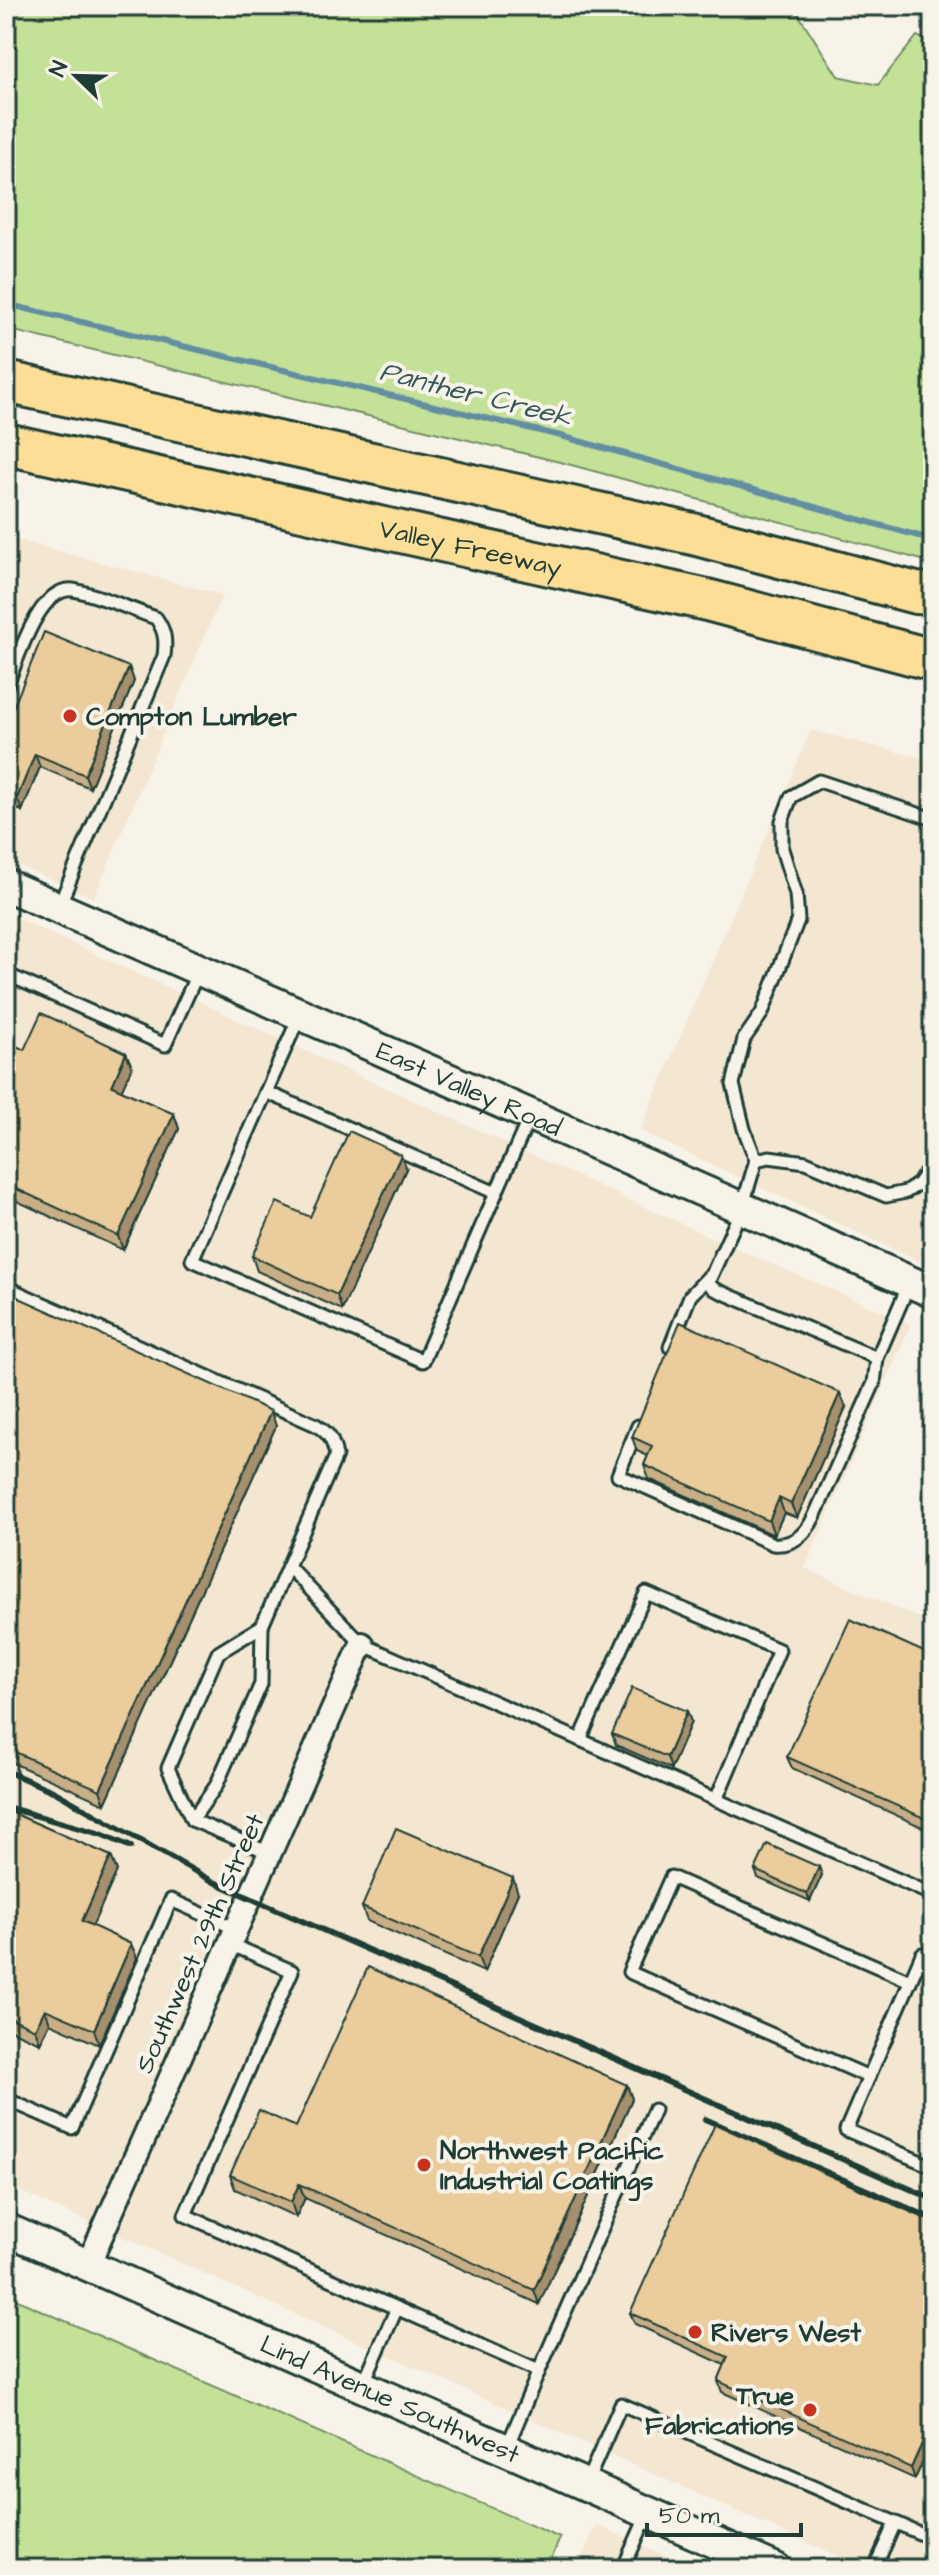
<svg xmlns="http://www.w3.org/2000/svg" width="939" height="2575" viewBox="0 0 939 2575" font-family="'Architects Daughter',sans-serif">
<rect width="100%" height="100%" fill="#f7f3e8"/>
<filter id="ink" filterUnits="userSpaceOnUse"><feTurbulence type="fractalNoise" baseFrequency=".0125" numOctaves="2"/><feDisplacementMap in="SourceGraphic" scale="16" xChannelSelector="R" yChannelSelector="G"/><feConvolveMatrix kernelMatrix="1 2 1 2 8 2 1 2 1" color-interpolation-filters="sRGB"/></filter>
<g filter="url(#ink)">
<g fill="#f3e7d2">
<polygon points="6,537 222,595 94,898 6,860"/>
<polygon points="811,730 933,761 933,1268 640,1131"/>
<polygon points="6,913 710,1237 911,1324 805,1568 933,1624 933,2569 866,2569 6,2185"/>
<polygon points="596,2525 696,2569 577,2569"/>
</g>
<g fill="#c4e198" stroke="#728f66" stroke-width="2">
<polygon points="6,6 793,6 838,76 878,85 917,36 933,43 933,563 564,463 6,329"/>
<polygon points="6,2295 560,2538 547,2569 6,2569"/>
</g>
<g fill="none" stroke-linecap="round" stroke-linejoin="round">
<polyline stroke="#628ea2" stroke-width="6" points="6,304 561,436 933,540"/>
<defs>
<g id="lane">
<path d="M6,687C17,662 38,586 73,590C97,594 132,610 156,618C165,631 166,640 164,656L59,906"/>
<polyline points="6,974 165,1045 198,972"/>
<polyline points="300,1015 266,1092 496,1193 530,1116"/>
<polyline points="266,1092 192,1260 423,1361 496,1193"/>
<polyline points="756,1160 769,1157 806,1162 886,1196 906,1192 918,1184 933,1162"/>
<path d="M6,1287L316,1425C329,1433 333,1440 336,1456L262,1626L218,1653L168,1768L192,1820L270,1853"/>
<polyline points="670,1347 690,1296 709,1276"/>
<polyline points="877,1358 714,1289 708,1283 742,1208 756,1160 744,1129 733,1084 744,1039 762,1013 798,920 796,894 782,849 782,821 791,797 819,781 933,819"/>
<path d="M638,1426L618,1475L773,1544C793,1546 806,1534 814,1517L874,1383L877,1358L910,1282"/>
<polyline points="288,1566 362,1644 933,1895"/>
<polyline points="580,1740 646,1593 779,1650 716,1800"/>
<polyline points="192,1820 216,1786 261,1684 262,1626"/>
<polyline points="230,1944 292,1971 185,2215 539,2371 654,2110"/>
<polyline points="933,1959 922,1954 846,2130 933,2167"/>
<polyline points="869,2077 629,1972 671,1877 910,1981"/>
<polyline points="6,2099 72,2128 171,1900 236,1929"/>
<polyline points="362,2386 397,2308"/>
<polyline points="507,2447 539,2371"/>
<polyline points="586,2484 621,2404 933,2539"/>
<polyline points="623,2569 647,2515"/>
<polyline points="874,2569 895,2523"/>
</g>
<polyline id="street" points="88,2265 362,1644"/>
<g id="secondary">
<path id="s1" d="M6,885L933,1292"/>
<path id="s2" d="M6,2229L776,2569"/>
</g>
<g id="highway">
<polyline points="6,382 693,534 916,593 933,594"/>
<path id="s3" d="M6,444L707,600L933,660"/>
</g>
</defs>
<use href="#lane" stroke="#1f3d34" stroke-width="17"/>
<use href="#street" stroke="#1f3d34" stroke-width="28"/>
<use href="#secondary" stroke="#1f3d34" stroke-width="36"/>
<use href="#highway" stroke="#1f3d34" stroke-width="46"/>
<use href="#lane" stroke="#f7f3e8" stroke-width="11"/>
<use href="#street" stroke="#f7f3e8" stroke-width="22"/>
<use href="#secondary" stroke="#f7f3e8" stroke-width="30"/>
<use href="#highway" stroke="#fcde96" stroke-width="40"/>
<g stroke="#1f3d34" stroke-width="6">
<polyline points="6,1771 55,1792 214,1882 933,2199"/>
<polyline points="6,1807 101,1834 131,1847"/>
<polyline points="705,2119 933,2219"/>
</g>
</g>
<g fill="#c9af87" stroke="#1f3d34" stroke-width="2">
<polygon points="129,667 134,681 90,788 40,767 22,811 6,805 6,725"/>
<polygon points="6,1041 24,1050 126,1053 132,1067 121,1090 174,1114 179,1129 123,1250 6,1196"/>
<polygon points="406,1169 342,1310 257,1271 252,1256 310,1217"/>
<polygon points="6,1292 276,1426 105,1804 6,1760"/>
<polygon points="846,1407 797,1518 784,1513 774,1535 649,1479 644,1465 648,1456 637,1451 632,1437"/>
<polygon points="933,1656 933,1832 792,1768 787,1757"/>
<polygon points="687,1711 691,1722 671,1769 616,1745 612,1734"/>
<polygon points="6,1810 111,1856 117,1871 92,1926 131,1944 137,1958 99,2045 50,2023 40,2043 6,2028"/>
<polygon points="819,1867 822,1875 810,1901 758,1878 755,1870"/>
<polygon points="518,1893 484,1972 367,1921 362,1907"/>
<polygon points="627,2085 632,2099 539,2304 305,2198 296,2217 235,2189 230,2175 296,2127"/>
<polygon points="933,2222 933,2439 915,2479 722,2392 718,2381 725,2365 635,2324 630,2313"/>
</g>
<g fill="#a48f6e" stroke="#1f3d34" stroke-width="2">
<polygon points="129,667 134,681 90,788 85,775"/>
<polygon points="35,754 40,767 22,811 17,798"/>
<polygon points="126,1053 132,1067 117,1100 112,1086"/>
<polygon points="174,1114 179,1129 123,1250 118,1236"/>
<polygon points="401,1155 406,1169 342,1310 337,1295"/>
<polygon points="840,1393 846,1407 797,1518 791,1504"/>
<polygon points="271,1411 276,1426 105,1804 100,1790"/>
<polygon points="779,1498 784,1513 774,1535 769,1521"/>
<polygon points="687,1711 691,1722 671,1769 667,1757"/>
<polygon points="111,1856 117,1871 88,1936 82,1921"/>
<polygon points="819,1867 822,1875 810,1901 807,1894"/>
<polygon points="513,1878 518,1893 484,1972 478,1957"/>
<polygon points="131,1944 137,1958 99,2045 94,2030"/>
<polygon points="45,2009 50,2023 40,2043 35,2029"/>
<polygon points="627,2085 632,2099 539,2304 534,2290"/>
<polygon points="299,2184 305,2198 296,2217 291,2202"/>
<polygon points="933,2419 933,2439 915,2479 911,2468"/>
</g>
<g fill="#eacc9d" stroke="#1f3d34" stroke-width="2">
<polygon points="44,632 129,667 85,775 35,754 17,798 6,793 6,725"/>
<polygon points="41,1013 126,1053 112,1086 174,1114 118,1236 6,1184 6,1041 24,1050"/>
<polygon points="349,1131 401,1155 337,1295 252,1256 277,1202 310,1217"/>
<polygon points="6,1292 271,1411 100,1790 6,1748"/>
<polygon points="680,1322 840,1393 791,1504 779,1498 769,1521 644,1465 652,1446 632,1437"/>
<polygon points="850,1619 933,1656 933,1822 787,1757"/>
<polygon points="632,1688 687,1711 667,1757 612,1734"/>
<polygon points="6,1810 111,1856 82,1921 131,1944 94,2030 45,2009 35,2029 6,2016"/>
<polygon points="396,1828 513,1878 478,1957 362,1907"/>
<polygon points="767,1844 819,1867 807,1894 755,1870"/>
<polygon points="368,1967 627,2085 534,2290 299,2184 291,2202 230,2175 259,2110 296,2127"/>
<polygon points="715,2124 933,2222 933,2419 911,2468 718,2381 728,2357 630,2313"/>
</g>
</g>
<g fill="#c8321e" stroke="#f7f3e8" stroke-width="3">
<circle cx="70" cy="716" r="8"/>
<circle cx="424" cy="2165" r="8"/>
<circle cx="695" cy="2332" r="8"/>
<circle cx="810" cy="2410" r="8"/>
</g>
<g text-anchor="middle" stroke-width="8" stroke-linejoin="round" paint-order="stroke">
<g font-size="26" fill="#1f3d34" stroke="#f7f3e8">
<text dy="9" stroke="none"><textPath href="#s3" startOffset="476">Valley Freeway</textPath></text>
<text dy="9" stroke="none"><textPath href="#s1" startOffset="506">East Valley Road</textPath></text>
<text transform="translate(199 1943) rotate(-66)" y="9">Southwest 29th Street</text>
<text dy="9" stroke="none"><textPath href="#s2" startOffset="420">Lind Avenue Southwest</textPath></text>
</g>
<g font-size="26" font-weight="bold" fill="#1f3d34" stroke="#f7f3e8" text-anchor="start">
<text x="86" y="725">Compton Lumber</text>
<text x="440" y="2159">Northwest Pacific<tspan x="440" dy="30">Industrial Coatings</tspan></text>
<text x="711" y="2341">Rivers West</text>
<text x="794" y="2404" text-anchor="end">True<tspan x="794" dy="30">Fabrications</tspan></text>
</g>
<g font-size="28" font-style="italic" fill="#355859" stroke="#f7f3e8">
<text transform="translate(476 393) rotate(14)" y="10">Panther Creek</text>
</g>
</g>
<rect width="939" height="2575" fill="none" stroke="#f7f3e8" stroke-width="32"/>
<rect x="16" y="16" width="907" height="2543" fill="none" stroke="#1f3d34" stroke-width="3" filter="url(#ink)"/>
<g transform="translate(76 76) rotate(293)" stroke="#f7f3e8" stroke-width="6" paint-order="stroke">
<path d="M0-6L14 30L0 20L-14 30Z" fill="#1f3d34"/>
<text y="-12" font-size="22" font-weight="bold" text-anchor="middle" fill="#1f3d34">N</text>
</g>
<path d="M647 2523v12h154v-12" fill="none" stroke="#1f3d34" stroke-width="4"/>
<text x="659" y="2523" font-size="24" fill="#1f3d34" stroke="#f7f3e8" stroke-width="6" paint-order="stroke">50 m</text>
</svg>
